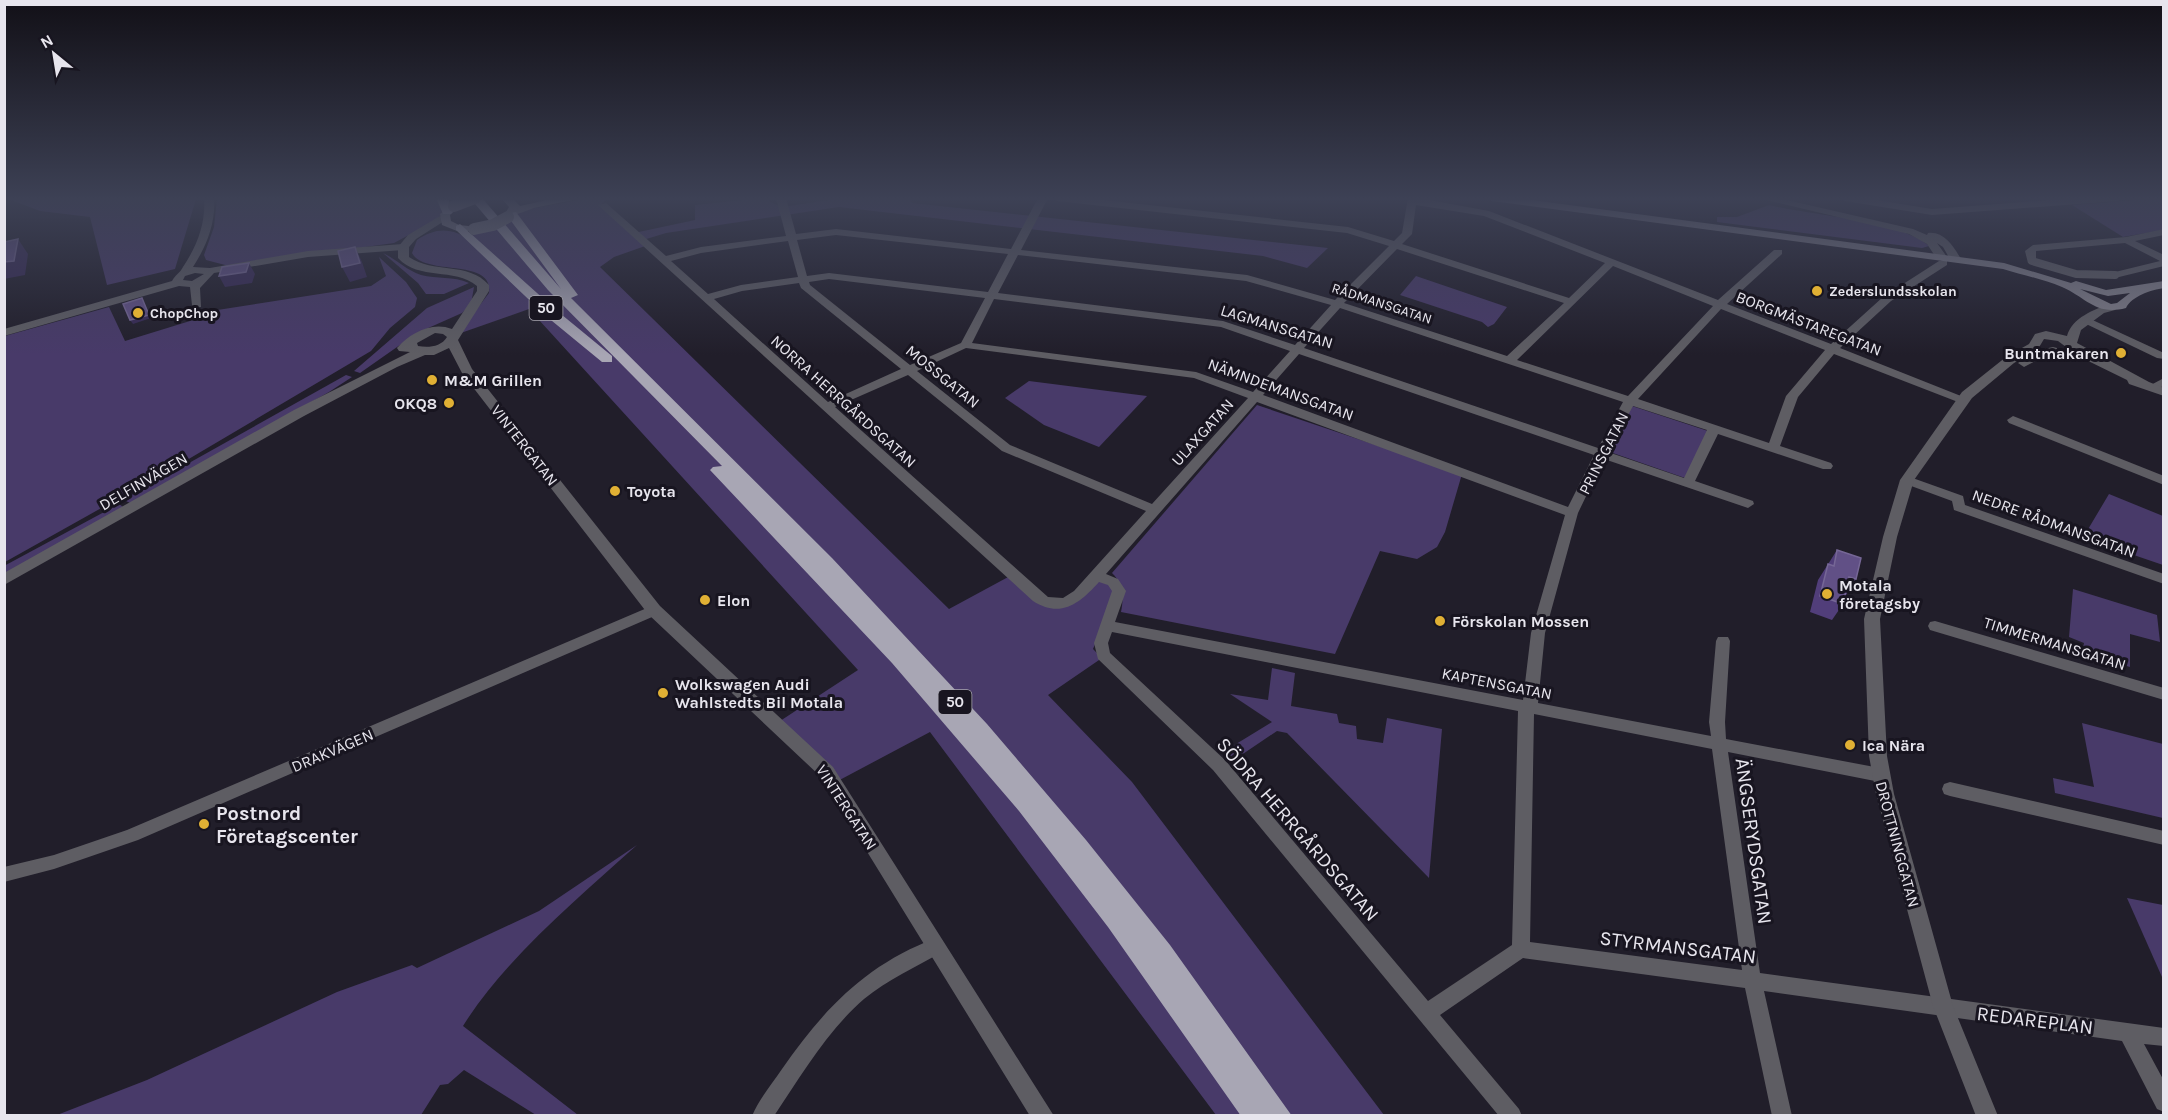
<svg xmlns="http://www.w3.org/2000/svg" width="2168" height="1120" viewBox="0 0 2168 1120" font-family="Karla,sans-serif">
<rect width="100%" height="100%" fill="#211e2a"/>
<g fill="#483a69">
<polygon points="6,198 196,198 196,199 175,269 107,285 90,217 40,211"/>
<polygon points="217,198 437,198 442,212 438,219 394,243 229,266 206,260 204,255 214,227"/>
<path d="M589,198H607L600,206L634,233L695,220V205L763,198H768L770,202L782,207L843,198H910L912,203L1328,248L1307,268L1263,256L839,207L666,233L643,240L648,245L614,257L600,267L949,609L1010,576L1039,602L1064,604L1096,571L1111,585L1114,599L1093,649L1102,658L1048,695L1132,782L1384,1115H1216L930,732L834,783L777,723L858,670L529,309L458,334L489,293C494,257 425,277 412,253L417,240C433,229 448,227 465,237L506,223L524,210Z"/>
<polygon points="2163,198 2163,230 2123,237 2072,205"/>
<path d="M1769,205C1809,215 1902,221 1929,246L1922,248L1717,222V217H1737Z"/>
<path d="M383,253C396,259 406,270 421,275C437,279 453,276 469,283L444,294H426L418,283Z"/>
<polygon points="379,257 406,282 417,298 415,307 390,328 371,351 187,460 5,562 5,336 109,307 125,341 190,321 211,311 371,286 386,276"/>
<polygon points="1416,276 1507,307 1494,324 1488,327 1482,322 1400,295"/>
<polygon points="474,287 471,304 462,313 417,333 360,373 354,371 427,308"/>
<polygon points="346,375 352,377 329,392 132,504 126,501 130,496"/>
<polygon points="1029,381 1147,396 1099,447 1044,425 1005,398"/>
<path d="M1257,405L1462,474L1445,532L1437,547L1417,559L1380,551L1335,654L1121,612C1124,598 1123,583 1112,573Z"/>
<polygon points="1632,406 1708,431 1685,478 1607,451"/>
<polygon points="2109,494 2163,516 2163,565 2052,527 2057,520 2087,531"/>
<polygon points="119,504 123,507 5,576 4,566"/>
<polygon points="2073,589 2157,615 2160,642 2130,634 2130,667 2082,653 2084,643 2069,637"/>
<polygon points="1272,668 1295,673 1291,706 1337,714 1339,723 1356,726 1357,739 1383,743 1387,718 1442,729 1429,878 1287,733 1277,731 1231,762 1223,752 1272,722 1230,694 1268,700"/>
<polygon points="2082,723 2163,744 2163,818 2055,793 2053,778 2094,787"/>
<path d="M637,845C579,897 504,960 463,1026L578,1115H536L464,1070L448,1084L440,1085L421,1115H57L147,1080L337,992L412,965L417,968L539,911Z"/>
<polygon points="2127,898 2163,905 2163,977 2162,977"/>
</g>
<g fill="none" stroke-linecap="round" stroke-linejoin="round">
<polyline stroke="#5e5d63" stroke-width="8" points="2032,261 2076,274 2115,275"/>
<g fill="#5e5d63" fill-rule="evenodd">
<path d="M204,198H214C216,223 206,247 193,267L210,268L308,251L403,244L408,247L403,250L308,257L214,273L200,288L201,307H193L192,305L190,287L179,286L4,336V329L172,281C175,275 180,273 183,267C197,246 206,223 204,198ZM195,273L204,274L192,281L183,280L185,276Z"/>
<path d="M776,198H786L796,234L836,229L1011,249L1038,198H1048L1021,250L1247,275L1335,300L1389,246L1347,233L1057,201L1053,198H1085L1348,227L1394,241L1402,233L1408,198H1418L1489,211L1718,300L1774,250H1782V254L1727,304L1831,344L1883,297L1939,261H1947V265L1891,301L1840,348L1966,398L1968,400L1966,402H1958L1834,354L1798,397L1780,446L1831,463L1833,466L1831,469H1823L1718,434L1695,481L1753,501L1754,504L1748,508L1604,459L1578,513L1545,633L1538,703L1711,736L1709,722L1716,641L1718,637H1728L1730,641L1725,722L1726,739L1880,768L1886,770L1888,775L1886,780L1880,782L1728,752L1760,973L2164,1028V1046L2144,1044L2164,1081V1112L2157,1109L2122,1041L1764,991L1792,1116H1772L1745,988L1523,958L1440,1015L1519,1109L1522,1116H1499L1213,770L1098,659L1094,643L1112,591L1108,585L1099,582C1080,603 1061,619 1033,601L598,205L606,203L666,256L701,247L786,236ZM1416,205L1484,216L1605,263L1569,298L1402,244L1412,234ZM836,235L1008,254L988,292L829,273L807,276L797,240ZM788,241L798,277L741,285L708,294L671,261L701,253ZM1397,249L1564,303L1507,356L1344,303ZM1018,255L1246,281L1331,305L1295,345L1223,321L998,293ZM1613,266L1713,306L1628,396L1517,360ZM829,279L985,298L961,343L910,365L810,285L809,282ZM799,283L801,288L901,369L828,402L714,299L742,291ZM994,299L1221,327L1290,351L1253,392L1196,372L972,343ZM1340,308L1623,402L1598,448L1304,348ZM1721,309L1825,350L1786,396L1769,443L1638,399ZM966,348L1194,378L1248,398L1152,504L1010,445L917,371ZM1299,354L1594,455L1568,507L1263,395ZM908,375L1002,451L1146,511L1074,591L1063,598L1048,597L835,407ZM1257,402L1565,515L1531,633L1523,700L1115,622L1126,591L1118,579L1106,574ZM1633,406L1707,430L1684,478L1608,452ZM1112,632L1518,711L1512,945L1428,1001L1225,760L1110,653L1108,643ZM1534,714L1712,749L1742,970L1530,942Z"/>
<polygon points="1841,198 1864,198 1932,209 2078,198 2122,198 2118,201 1932,215 1845,201"/>
<polygon points="2164,229 2164,235 2135,241 2164,255 2164,266 2115,278 2111,277 2111,273 2160,261 2125,243 2036,251 2036,263 2028,263 2025,251 2033,245 2126,237"/>
<polygon points="2086,317 2164,353 2164,359 2157,358 2082,322 2082,318"/>
<polygon points="2164,378 2164,386 2153,390 2147,387"/>
<polygon points="2013,416 2164,476 2164,485 2009,423 2007,420"/>
<polygon points="1907,476 1963,496 1965,505 2164,574 2164,584 1954,510 1952,501 1903,483 1901,480 1903,477"/>
<polygon points="654,605 659,606 661,610 659,614 138,840 54,869 4,882 4,867 54,855 127,830"/>
<polygon points="1935,621 2164,688 2164,700 1930,630 1928,626 1930,622"/>
<polygon points="1950,782 2164,831 2164,845 1950,796 1944,794 1942,789 1944,784"/>
<path d="M936,938L942,940L945,946L942,952C916,967 887,980 864,999C827,1031 801,1076 774,1116H752C759,1099 772,1084 782,1069C824,1009 865,965 936,938Z"/>
</g>
<g fill="#5e5d63" fill-rule="evenodd">
<path d="M1758,198H1778L1913,229L1927,235L1928,233C1944,231 1954,247 1961,259L1955,262L1951,261L1943,247L1937,243L1947,257L1945,259H1937L1927,244L1909,234Z"/>
<path d="M440,216L449,218L416,239L409,247V257C433,274 468,261 489,285V291L458,340L472,369L660,606L833,767L1054,1116H1030L821,777L648,614L462,373L449,348L434,355H425L397,367L304,416L4,585V573L294,410L410,352L399,351L397,348C410,333 432,321 452,329L477,291V286C454,267 419,281 398,258V247L408,235ZM435,333L443,334L447,337C441,347 428,348 418,346L417,343Z"/>
<path d="M2111,304L2117,308L2115,310L2104,313L2081,330L2077,343L2149,382L2164,388V396L2129,384L2127,380L2078,356L2058,341L2044,339L2038,349L2014,363L1972,398L1914,480L1897,537L1880,619L1887,756L1894,794L1953,1006L1998,1116H1976L1933,1006L1876,794L1869,756L1864,619L1883,537L1900,480L1962,392L2006,357L2029,344L2035,334L2046,331L2067,336C2072,318 2094,309 2111,304Z"/>
<polygon points="2053,347 2057,348 2057,354 2043,357 2024,367 2018,363 2035,351"/>
</g>
<g fill="#817f89" fill-rule="evenodd">
<polygon points="501,198 512,198 520,206 556,198 583,198 534,208 515,215 508,220 503,217 509,207"/>
<path d="M1487,198H1517L2004,263L2071,283L2076,281L2106,290L2164,281V288C2151,290 2132,296 2126,308C2096,316 2087,298 2062,287C2043,279 2022,275 2003,269L1492,201ZM2080,289L2108,296L2130,293L2117,303L2111,304Z"/>
<polygon points="454,203 459,206 450,215 451,221 459,225 478,227 478,231 457,231 442,225 440,214"/>
</g>
<g fill="#a8a6b4" fill-rule="evenodd">
<polygon points="436,198 448,198 453,212 451,214 443,214"/>
<polygon points="470,198 482,198 561,289 506,214 516,212 578,295 571,298 832,558 987,724 1086,840 1170,945 1292,1116 1241,1116 1108,927 1019,811 892,663 710,470 713,467 722,466 548,290"/>
<polygon points="460,224 556,310 612,356 612,362 602,362 546,316 456,230 456,226"/>
</g>
<g stroke="#817f89" stroke-width="12">
<polyline points="454,206 475,198"/>
<polyline points="474,229 493,225 508,217"/>
</g>
</g>
<polygon fill="#513e7a" points="1837,550 1856,579 1846,595 1845,595 1843,604 1832,620 1810,612 1818,580"/>
<g fill="#372955">
<polygon points="18,239 28,254 25,275 4,279 4,262"/>
<polygon points="355,247 362,262 367,277 350,282 342,267"/>
<polygon points="249,263 255,274 252,283 225,287 219,276"/>
<polygon points="142,298 151,318 133,324 130,320"/>
</g>
<g fill="#615086" stroke="#766796" stroke-width="1.5">
<polygon points="18,239 14,261 4,262 4,242"/>
<polygon points="355,247 360,263 342,267 338,251"/>
<polygon points="249,263 246,272 219,276 222,267"/>
<polygon points="142,298 149,315 130,320 123,304"/>
<polygon points="1837,550 1861,558 1856,579 1849,577 1843,604 1820,596 1828,564 1834,566"/>
</g>
<linearGradient id="sky" x2="0" y2="1"><stop stop-color="#121017"/><stop offset="0.56" stop-color="#3d4155"/><stop offset="1" stop-color="#3d4155" stop-opacity="0"/></linearGradient>
<rect width="2168" height="355" fill="url(#sky)"/>
<g fill="#e0b034" stroke="#181520" stroke-width="2">
<circle cx="1817" cy="291" r="6"/>
<circle cx="138" cy="313" r="6"/>
<circle cx="2121" cy="353" r="6"/>
<circle cx="432" cy="380" r="6"/>
<circle cx="449" cy="403" r="6"/>
<circle cx="615" cy="491" r="6"/>
<circle cx="1827" cy="594" r="6"/>
<circle cx="705" cy="600" r="6"/>
<circle cx="1440" cy="621" r="6"/>
<circle cx="663" cy="693" r="6"/>
<circle cx="1850" cy="745" r="6"/>
<circle cx="204" cy="824" r="6"/>
</g>
<g text-anchor="middle" stroke-width="6" stroke-linejoin="round" paint-order="stroke">
<g font-size="14" font-weight="bold" fill="#e7e5ed" stroke="#181520" text-anchor="start">
<text x="1829" y="296">Zederslundsskolan</text>
<text x="150" y="318">ChopChop</text>
</g>
<g font-size="14" fill="#e7e5ed" stroke="#181520">
<text transform="translate(1382 303) rotate(18)" y="5">RÅDMANSGATAN</text>
</g>
<g fill="#181520" stroke="#a9a7b0" stroke-width="1.5">
<rect x="529.5" y="296" width="33" height="24" rx="4.5"/>
<rect x="938.5" y="690" width="33" height="24" rx="4.5"/>
</g>
<g font-size="15" font-weight="bold" fill="#e7e5ed">
<text x="546" y="313">50</text>
<text x="955" y="707">50</text>
</g>
<g font-size="16" fill="#e7e5ed" stroke="#181520">
<text transform="translate(1809 323) rotate(21)" y="6">BORGMÄSTAREGATAN</text>
<text transform="translate(1277 326) rotate(17)" y="6">LAGMANSGATAN</text>
<text transform="translate(943 376) rotate(39)" y="6">MOSSGATAN</text>
<text transform="translate(1281 389) rotate(20)" y="6">NÄMNDEMANSGATAN</text>
<text transform="translate(844 401) rotate(42)" y="6">NORRA HERRGÅRDSGATAN</text>
<text transform="translate(1202 432) rotate(-48)" y="6">ULAXGATAN</text>
<text transform="translate(525 445) rotate(52)" y="6">VINTERGATAN</text>
<text transform="translate(1603 453) rotate(-63)" y="6">PRINSGATAN</text>
<text transform="translate(143 481) rotate(-30)" y="6">DELFINVÄGEN</text>
<text transform="translate(2054 523) rotate(20)" y="6">NEDRE RÅDMANSGATAN</text>
<text transform="translate(2055 643) rotate(17)" y="6">TIMMERMANSGATAN</text>
<text transform="translate(1497 683) rotate(11)" y="6">KAPTENSGATAN</text>
<text transform="translate(332 750) rotate(-23)" y="6">DRAKVÄGEN</text>
<text transform="translate(847 807) rotate(57)" y="6">VINTERGATAN</text>
<text transform="translate(1898 844) rotate(75)" y="6">DROTTNINGGATAN</text>
</g>
<g font-size="16" font-weight="bold" fill="#e7e5ed" stroke="#181520" text-anchor="start">
<text x="2109" y="359" text-anchor="end">Buntmakaren</text>
<text x="444" y="386">M&amp;M Grillen</text>
<text x="437" y="409" text-anchor="end">OKQ8</text>
<text x="627" y="497">Toyota</text>
<text x="1839" y="591">Motala<tspan x="1839" dy="18">företagsby</tspan></text>
<text x="717" y="606">Elon</text>
<text x="1452" y="627">Förskolan Mossen</text>
<text x="675" y="690">Wolkswagen Audi<tspan x="675" dy="18">Wahlstedts Bil Motala</tspan></text>
<text x="1862" y="751">Ica Nära</text>
</g>
<g font-size="20" font-weight="bold" fill="#e7e5ed" stroke="#181520" text-anchor="start">
<text x="216" y="820">Postnord<tspan x="216" dy="23">Företagscenter</tspan></text>
</g>
<g font-size="20" fill="#e7e5ed" stroke="#181520">
<text transform="translate(1298 829) rotate(49)" y="7">SÖDRA HERRGÅRDSGATAN</text>
<text transform="translate(1754 841) rotate(82)" y="7">ÄNGSERYDSGATAN</text>
<text transform="translate(1678 947) rotate(7)" y="7">STYRMANSGATAN</text>
<text transform="translate(2035 1020) rotate(7)" y="7">REDAREPLAN</text>
</g>
</g>
<rect width="2168" height="1120" fill="none" stroke="#e7e5ed" stroke-width="12"/>
<g transform="translate(54 54) rotate(330)" stroke="#181520" stroke-width="4.5" paint-order="stroke">
<path d="M0-4.5L10 22L0 15L-10 22Z" fill="#e7e5ed"/>
<text y="-9" font-size="16" font-weight="bold" text-anchor="middle" fill="#e7e5ed">N</text>
</g>
</svg>
